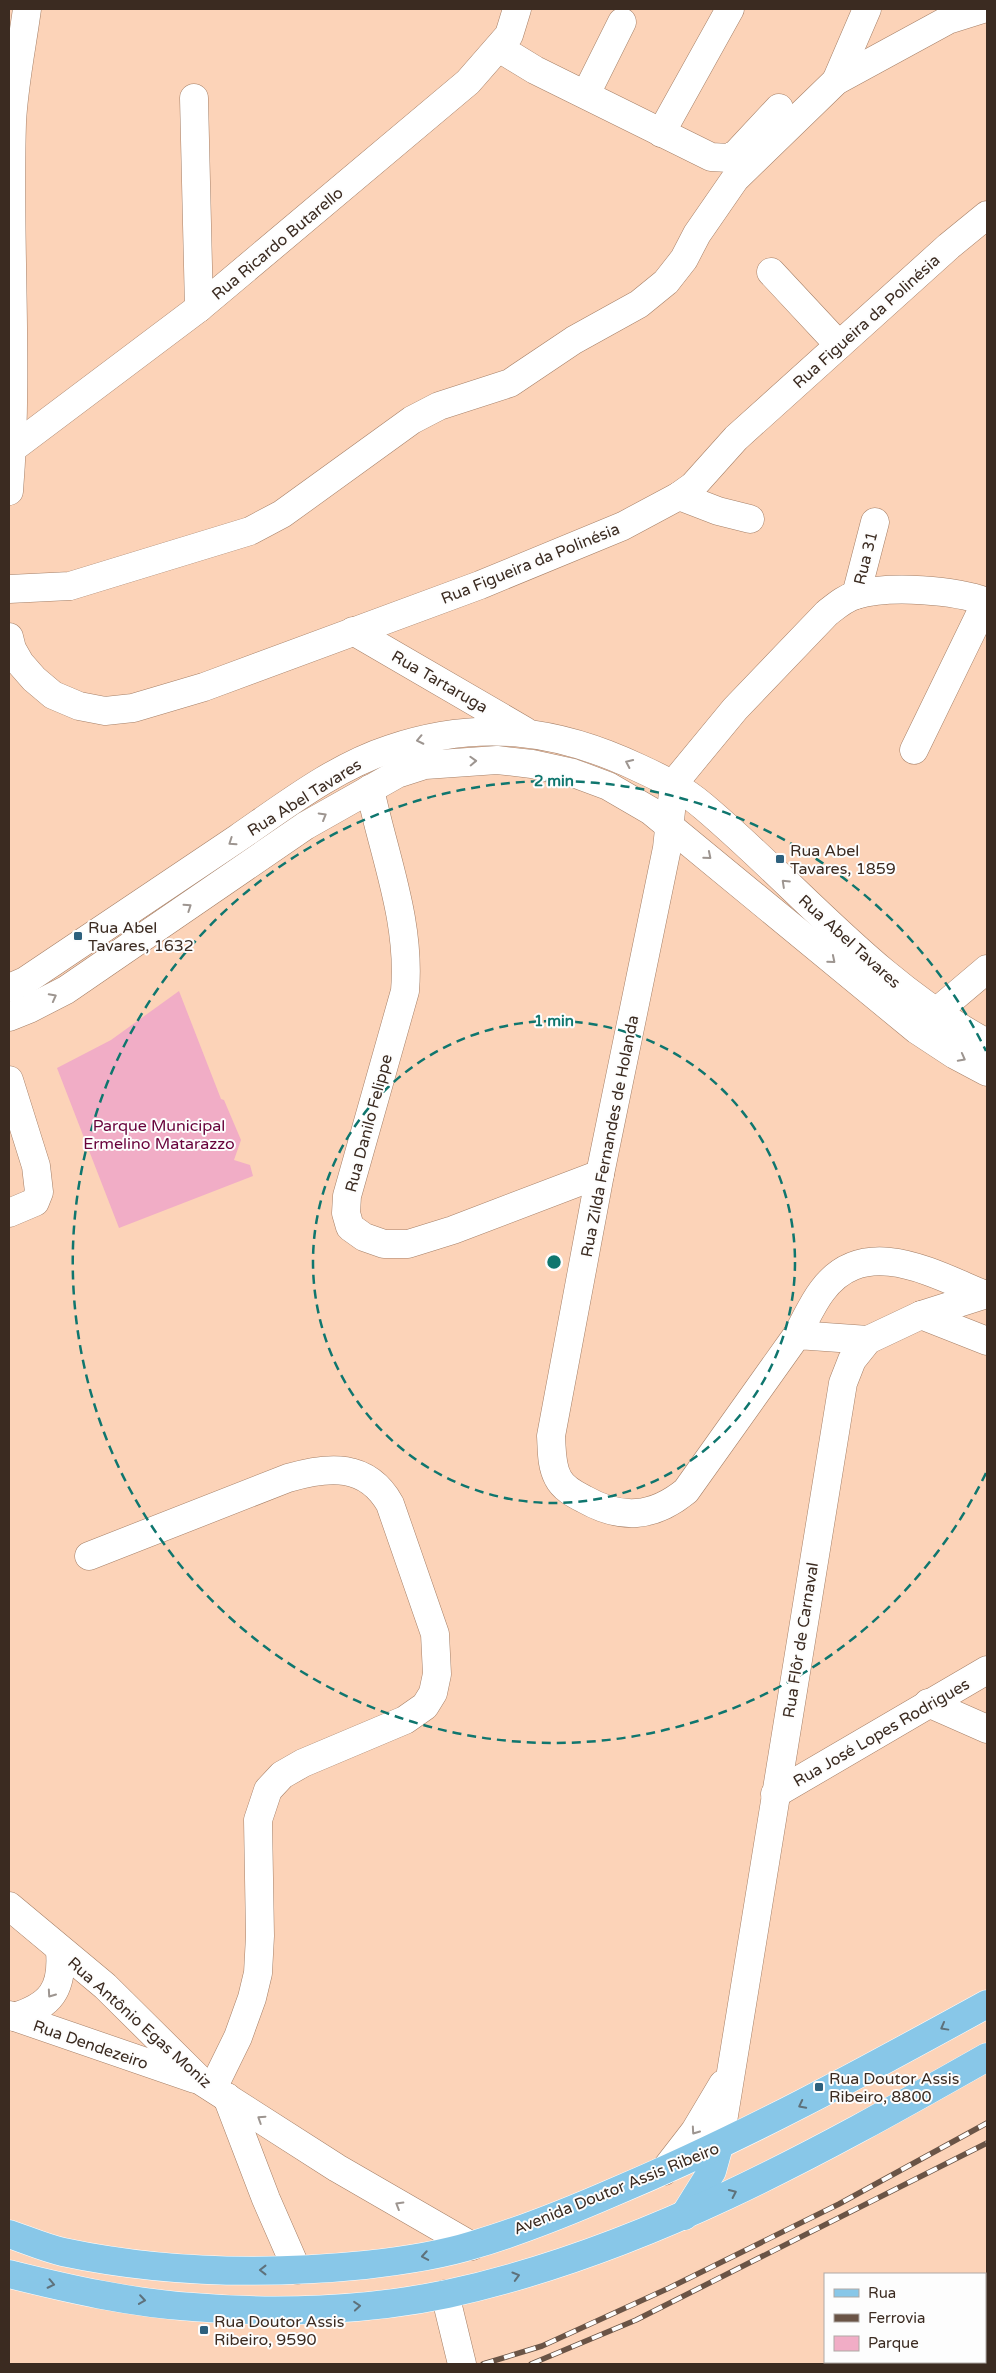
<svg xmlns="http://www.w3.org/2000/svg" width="996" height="2373" viewBox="0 0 996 2373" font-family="'Varela Round',sans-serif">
<rect width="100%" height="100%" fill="#fcd3b8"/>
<polygon fill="#f1adc6" points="179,991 221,1099 224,1100 241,1140 234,1160 250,1165 253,1176 119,1228 57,1068 111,1040"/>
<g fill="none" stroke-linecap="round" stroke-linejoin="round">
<defs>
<g id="minor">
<polyline points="499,48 535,70 711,157 729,158 737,153 779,108"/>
<polyline points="836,81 867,9"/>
<polyline points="586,94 622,22"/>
<polyline points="194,98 199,308"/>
<polyline points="661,133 730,9"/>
<polyline points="771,272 839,345"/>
<polyline points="9,451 199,308 468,82 509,35 517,9"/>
<path d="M9,491C19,368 8,245 12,122C14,84 22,46 27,9"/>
<polyline points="679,496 718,511 750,519"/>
<polyline points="9,589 70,586 250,531 282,514 412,420 439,406 510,383 574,340 639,304 666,282 684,259 697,234 735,179 836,81 948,20 983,9"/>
<polyline points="856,595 875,522"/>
<polyline points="353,631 525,731"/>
<polyline points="9,637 12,649 20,663 34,679 53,695 79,706 105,711 133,708 204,687 480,585 623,526 679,496 693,486 736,438 949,246 987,215"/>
<polyline points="914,750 986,602"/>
<path d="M370,789C384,856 411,921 405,991L347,1196L346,1213L350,1227L364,1237L384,1244H408L453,1230L600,1174"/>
<path d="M9,988L25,981C96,934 167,886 238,838C286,805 335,767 390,749C479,719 557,729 639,768C663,779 683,789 703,806C798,886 876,984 987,1043"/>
<polyline points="935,1013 987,969"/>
<polyline points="9,1017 29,1009 66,990 305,826 397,774 425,765 497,760 532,764 573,773 608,786 651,811 917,1030 955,1055 987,1072"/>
<polyline points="9,1080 36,1166 39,1192 35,1202 9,1213"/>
<polyline points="921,1315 987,1341"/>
<path d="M797,1335C805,1321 812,1304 822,1291C864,1234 932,1273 983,1294"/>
<path d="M868,1340L797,1335L686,1491C653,1518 621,1520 584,1499C574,1494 563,1488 558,1478C551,1465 552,1450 551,1436L600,1174L667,848L674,783L735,709L827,613C836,606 845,598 856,595C890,585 955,590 987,602"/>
<path d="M89,1556L288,1478C329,1466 367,1463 390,1504L435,1634L437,1674L433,1693L425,1706L405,1720L303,1763L282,1775L268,1790L258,1820L260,1936L258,1973L252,1998L238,2037L213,2088"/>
<polyline points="928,1703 987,1729"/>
<polyline points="775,1794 987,1670"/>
<polyline points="9,1906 105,1986 201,2081 337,2168 472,2246"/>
<polyline points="9,2015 195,2079"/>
<path d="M14,2017C51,2006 63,1989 60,1951"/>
<polyline points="227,2097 266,2199 297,2270"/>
<polyline points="719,2146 843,1383 852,1360 868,1340 921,1315 987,1294"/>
<polyline points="664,2171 695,2131 723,2084"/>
<polyline points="445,2294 462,2364"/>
</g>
<g id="major">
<polyline points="684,2216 712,2171 719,2146"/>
<path d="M9,2234C27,2240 45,2248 63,2252C162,2273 265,2275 365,2265C401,2261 438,2256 473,2245C521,2231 568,2212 614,2192C743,2138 865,2071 987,2004"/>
<path d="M9,2274C69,2289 131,2303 193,2307C274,2314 367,2311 447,2294C641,2252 816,2154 987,2057"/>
</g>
</defs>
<use href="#minor" stroke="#a57f66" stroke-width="29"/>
<use href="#major" stroke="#fff" stroke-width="29"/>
<use href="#minor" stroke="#fff" stroke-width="28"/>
<use href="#major" stroke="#88c7e8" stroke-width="28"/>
<defs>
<g id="rail">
<polyline points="483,2364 542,2346 669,2288 839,2204 987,2123"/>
<polyline points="531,2364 636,2320 987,2143"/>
</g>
</defs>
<use href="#rail" stroke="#6a5446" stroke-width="5.5"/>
<use href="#rail" stroke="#fdfdfd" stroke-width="4" stroke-dasharray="11" stroke-linecap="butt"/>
</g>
<defs><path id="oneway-chevron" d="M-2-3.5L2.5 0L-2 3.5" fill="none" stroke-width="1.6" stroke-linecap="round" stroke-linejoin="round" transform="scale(1.25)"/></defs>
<g stroke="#9d9590">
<use href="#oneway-chevron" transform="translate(420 740) rotate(168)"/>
<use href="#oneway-chevron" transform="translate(473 761) rotate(-2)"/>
<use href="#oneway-chevron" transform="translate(629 763) rotate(-155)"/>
<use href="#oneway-chevron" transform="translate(323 816) rotate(-30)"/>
<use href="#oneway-chevron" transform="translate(232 842) rotate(146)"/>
<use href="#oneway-chevron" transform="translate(708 856) rotate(40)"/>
<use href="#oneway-chevron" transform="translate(785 883) rotate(-137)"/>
<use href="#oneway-chevron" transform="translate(188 907) rotate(-34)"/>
<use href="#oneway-chevron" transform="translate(832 960) rotate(40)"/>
<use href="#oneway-chevron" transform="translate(53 997) rotate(-28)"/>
<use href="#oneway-chevron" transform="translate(962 1058) rotate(28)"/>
<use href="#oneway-chevron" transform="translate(51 1994) rotate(125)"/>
<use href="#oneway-chevron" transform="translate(261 2119) rotate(-147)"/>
<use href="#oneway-chevron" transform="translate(695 2131) rotate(125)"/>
<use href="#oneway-chevron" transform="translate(399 2205) rotate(-149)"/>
</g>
<g stroke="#5e717b">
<use href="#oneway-chevron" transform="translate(944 2027) rotate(151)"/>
<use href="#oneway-chevron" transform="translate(802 2105) rotate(153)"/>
<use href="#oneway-chevron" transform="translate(733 2193) rotate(-25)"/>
<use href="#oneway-chevron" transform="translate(425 2256) rotate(170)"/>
<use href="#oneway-chevron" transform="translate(263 2270) rotate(180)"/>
<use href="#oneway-chevron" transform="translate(516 2276) rotate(-16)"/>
<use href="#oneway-chevron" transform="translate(51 2284) rotate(12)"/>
<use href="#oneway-chevron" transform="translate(142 2300) rotate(8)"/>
<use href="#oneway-chevron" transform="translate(357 2306) rotate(-5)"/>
</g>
<g fill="none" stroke="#0f766e" stroke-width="2.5" stroke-dasharray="9 6">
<circle cx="554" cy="1262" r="241"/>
<path d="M986 1473A481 481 0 1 1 986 1051"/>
</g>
<g fill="#2d607d" stroke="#fdfdfd" stroke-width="2">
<rect x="775" y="854" width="10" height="10" rx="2.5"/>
<rect x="73" y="931" width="10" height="10" rx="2.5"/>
<rect x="814" y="2082" width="10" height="10" rx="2.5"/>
<rect x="199" y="2325" width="10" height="10" rx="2.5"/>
</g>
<g text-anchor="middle" stroke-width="4" stroke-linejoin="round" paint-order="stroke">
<g font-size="16" fill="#3b2b21" stroke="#fdfdfd">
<text transform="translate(277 243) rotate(-40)" y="6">Rua Ricardo Butarello</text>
<text transform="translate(866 321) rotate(-42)" y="6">Rua Figueira da Polinésia</text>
<text transform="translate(865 558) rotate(-76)" y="6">Rua 31</text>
<text transform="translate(530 563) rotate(-22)" y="6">Rua Figueira da Polinésia</text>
<text transform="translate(440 681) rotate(30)" y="6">Rua Tartaruga</text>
<text transform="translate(304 797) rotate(-32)" y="6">Rua Abel Tavares</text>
<text transform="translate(850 941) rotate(42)" y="6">Rua Abel Tavares</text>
<text transform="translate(368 1123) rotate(-75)" y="6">Rua Danilo Felippe</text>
<text transform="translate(609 1136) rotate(-79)" y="6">Rua Zilda Fernandes de Holanda</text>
<text transform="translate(800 1640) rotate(-81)" y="6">Rua Flôr de Carnaval</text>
<text transform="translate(881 1732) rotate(-30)" y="6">Rua José Lopes Rodrigues</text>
<text transform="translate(140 2022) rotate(42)" y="6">Rua Antônio Egas Moniz</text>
<text transform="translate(91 2044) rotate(19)" y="6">Rua Dendezeiro</text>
<text transform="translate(616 2188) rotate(-22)" y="6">Avenida Doutor Assis Ribeiro</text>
</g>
<g font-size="16" fill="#3b2b21" stroke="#fdfdfd" text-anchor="start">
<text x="790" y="856">Rua Abel<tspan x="790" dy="18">Tavares, 1859</tspan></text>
<text x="88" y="933">Rua Abel<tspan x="88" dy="18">Tavares, 1632</tspan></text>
<text x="829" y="2084">Rua Doutor Assis<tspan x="829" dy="18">Ribeiro, 8800</tspan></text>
<text x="214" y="2327">Rua Doutor Assis<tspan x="214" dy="18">Ribeiro, 9590</tspan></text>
</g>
<g font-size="16" fill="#68023b" stroke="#fdfdfd">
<text x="159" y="1131">Parque Municipal<tspan x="159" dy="18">Ermelino Matarazzo</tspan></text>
</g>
</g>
<circle cx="554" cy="1262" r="8" fill="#0f766e" stroke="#fdfdfd" stroke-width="2.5"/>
<g font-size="15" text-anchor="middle" font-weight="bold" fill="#0f766e" stroke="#fdfdfd" stroke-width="4" stroke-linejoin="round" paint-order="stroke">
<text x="554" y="786">2 min</text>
<text x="554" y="1026">1 min</text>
</g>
<rect width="996" height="2373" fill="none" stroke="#3b2b21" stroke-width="20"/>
<rect x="824" y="2273" width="162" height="90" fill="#fdfdfd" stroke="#afa9a5"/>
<rect x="834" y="2289" width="25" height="8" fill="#88c7e8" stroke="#afa9a5"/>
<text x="868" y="2298" font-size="15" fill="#3b2b21">Rua</text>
<rect x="834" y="2314" width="25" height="8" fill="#6a5446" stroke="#afa9a5"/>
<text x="868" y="2323" font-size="15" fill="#3b2b21">Ferrovia</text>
<rect x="834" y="2336" width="25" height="15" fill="#f1adc6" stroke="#afa9a5"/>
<text x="868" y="2348" font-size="15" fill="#3b2b21">Parque</text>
</svg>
